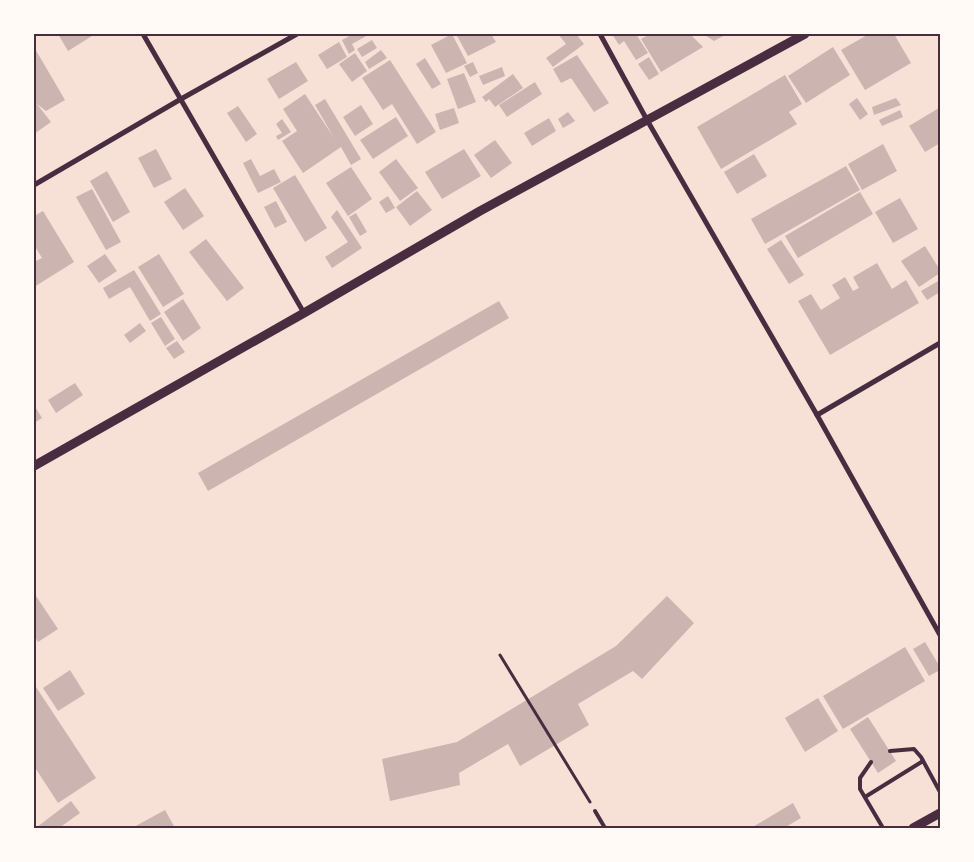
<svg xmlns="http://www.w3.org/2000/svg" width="974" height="862" viewBox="0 0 974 862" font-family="Georgia,serif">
<rect width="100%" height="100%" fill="#f7e1d7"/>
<g fill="#ccb4b1">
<polygon points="58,34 90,34 92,36 68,51"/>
<polygon points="353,34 367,34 368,35 352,44 355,50 349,54 342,40"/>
<polygon points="452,34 467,63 446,73 431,45"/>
<polygon points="456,34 491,34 496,42 468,56"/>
<polygon points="558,34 576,34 584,44 553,67 546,58 566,44"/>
<polygon points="612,34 636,34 648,53 636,60 624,41 619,45"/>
<polygon points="650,34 690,34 703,47 661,72 641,39"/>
<polygon points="703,34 727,34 714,41"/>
<polygon points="869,34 894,34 911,63 865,90 841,50"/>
<polygon points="372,40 377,48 362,57 357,49"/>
<polygon points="339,42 347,57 327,69 318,55"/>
<polygon points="34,47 65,100 46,111 37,104 51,122 34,134"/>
<polygon points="833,47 850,75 806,103 788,76"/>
<polygon points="381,50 387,58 369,69 365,62"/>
<polygon points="355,53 367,71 352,82 339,64"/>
<polygon points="577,55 609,103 594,112 571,78 561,83 553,69"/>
<polygon points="649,57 659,74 649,80 638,64"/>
<polygon points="425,58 441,84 432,89 416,64"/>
<polygon points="390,60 436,132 417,144 392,104 383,110 362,78"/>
<polygon points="296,62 308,81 279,99 267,79"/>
<polygon points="473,62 478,73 470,77 464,66"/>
<polygon points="502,67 505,76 483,85 479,76"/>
<polygon points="464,73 476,102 458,109 447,79"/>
<polygon points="513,74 523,88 495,107 489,99 486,102 482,97"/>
<polygon points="785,75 802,104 789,112 797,124 721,169 697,127"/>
<polygon points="535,82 542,94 507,117 499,105"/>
<polygon points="305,94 334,138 315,105 325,99 361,159 351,165 341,147 303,173 282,141 297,131 283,109"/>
<polygon points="857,98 868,114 860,120 849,104"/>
<polygon points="896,98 901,105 874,115 872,107"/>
<polygon points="361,105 373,124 355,136 343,117"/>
<polygon points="238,106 257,134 246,142 227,113"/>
<polygon points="454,108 459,123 440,130 435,114"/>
<polygon points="939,108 940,110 940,143 925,152 909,126"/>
<polygon points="900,110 903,117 882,126 879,120"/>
<polygon points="568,112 575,121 563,128 558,119"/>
<polygon points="396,117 408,136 373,159 360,140"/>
<polygon points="549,118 556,131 532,146 524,133"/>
<polygon points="282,119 291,132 278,140 276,136 282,133 276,124"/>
<polygon points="495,140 512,163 491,178 474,155"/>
<polygon points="883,144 897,171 862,190 848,164"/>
<polygon points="156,149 172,179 154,188 138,158"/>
<polygon points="464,149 481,176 442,199 425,172"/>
<polygon points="754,154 767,176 737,194 724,172"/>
<polygon points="251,159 260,176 274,169 281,182 258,193 243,163"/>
<polygon points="396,159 418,188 400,201 379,172"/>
<polygon points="846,166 860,190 765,244 751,219"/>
<polygon points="351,167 372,199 348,216 326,183"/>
<polygon points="107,171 130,212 113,222 90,181"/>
<polygon points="295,175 327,228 305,242 273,188"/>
<polygon points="185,188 204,216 183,230 164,202"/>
<polygon points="92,189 121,242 106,250 76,197"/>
<polygon points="417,191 432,210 410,226 396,207"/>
<polygon points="860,192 873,214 798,258 785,236"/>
<polygon points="388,196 395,208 386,213 379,202"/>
<polygon points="900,198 918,229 893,243 875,212"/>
<polygon points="276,201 287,222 275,228 264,207"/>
<polygon points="337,210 362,248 332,268 325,257 348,242 331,217"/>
<polygon points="43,211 74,262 34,287 34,262 42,258 34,245 34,216"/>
<polygon points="356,213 367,232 360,236 349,217"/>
<polygon points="206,239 244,288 227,301 189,252"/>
<polygon points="781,240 804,275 789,284 767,249"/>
<polygon points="925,246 940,270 940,273 919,287 901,261"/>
<polygon points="105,254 117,271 99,283 87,266"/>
<polygon points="159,254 184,294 163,307 138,267"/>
<polygon points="877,263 892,289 906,280 919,303 830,355 798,301 811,294 821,310 840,298 832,285 845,277 853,291 859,288 853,277"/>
<polygon points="134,270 161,314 150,321 130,287 109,299 103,288"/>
<polygon points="940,280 940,292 927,300 921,291"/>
<polygon points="183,299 201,328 183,341 164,312"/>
<polygon points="499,301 509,318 208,491 198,473"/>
<polygon points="161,317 175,339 165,346 151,323"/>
<polygon points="140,323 146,331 130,343 124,335"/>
<polygon points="177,341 185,352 174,359 166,348"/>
<polygon points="75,383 83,395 56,413 48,400"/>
<polygon points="34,405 42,418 34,423"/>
<polygon points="34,593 58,629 38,642 34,635"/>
<polygon points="667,596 694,623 642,679 633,671 578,704 589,725 520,766 508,744 459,773 460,785 390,801 382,759 457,742 616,646"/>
<polygon points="925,642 940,667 940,670 929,676 913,649"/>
<polygon points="905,647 925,681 843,729 823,696"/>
<polygon points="70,670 85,694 58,711 43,688"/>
<polygon points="36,687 96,778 58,803 34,766 34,689"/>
<polygon points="818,698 838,731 805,752 785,718"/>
<polygon points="868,717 896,761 878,773 850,729"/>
<polygon points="71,801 80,813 59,828 38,828 37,827"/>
<polygon points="793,803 801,818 784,828 751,828"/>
<polygon points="165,810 175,828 132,828"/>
</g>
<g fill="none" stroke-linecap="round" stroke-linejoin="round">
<polyline stroke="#4a2c40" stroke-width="3" points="500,655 590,802"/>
<g stroke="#4a2c40" stroke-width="4">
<polyline points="890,751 914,749 921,757 940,792"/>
<polyline points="871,762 860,778 860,789 883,828"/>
<polyline points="865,797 923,761"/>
<polyline points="595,811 605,828"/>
</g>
<g stroke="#4a2c40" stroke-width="5">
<polyline points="143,34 304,313"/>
<polyline points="600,34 647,120 817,415 940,635"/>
<polyline points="34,185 181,99 297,34"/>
<polyline points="817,415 940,343"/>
</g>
<g stroke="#4a2c40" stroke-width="9">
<polyline points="34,466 304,313 480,211 805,34"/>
<polyline points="913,828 940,813"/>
</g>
</g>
<rect width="974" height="862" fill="none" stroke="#fffaf5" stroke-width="70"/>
<rect x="35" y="35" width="904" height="792" fill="none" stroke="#4a2c40" stroke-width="2"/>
</svg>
